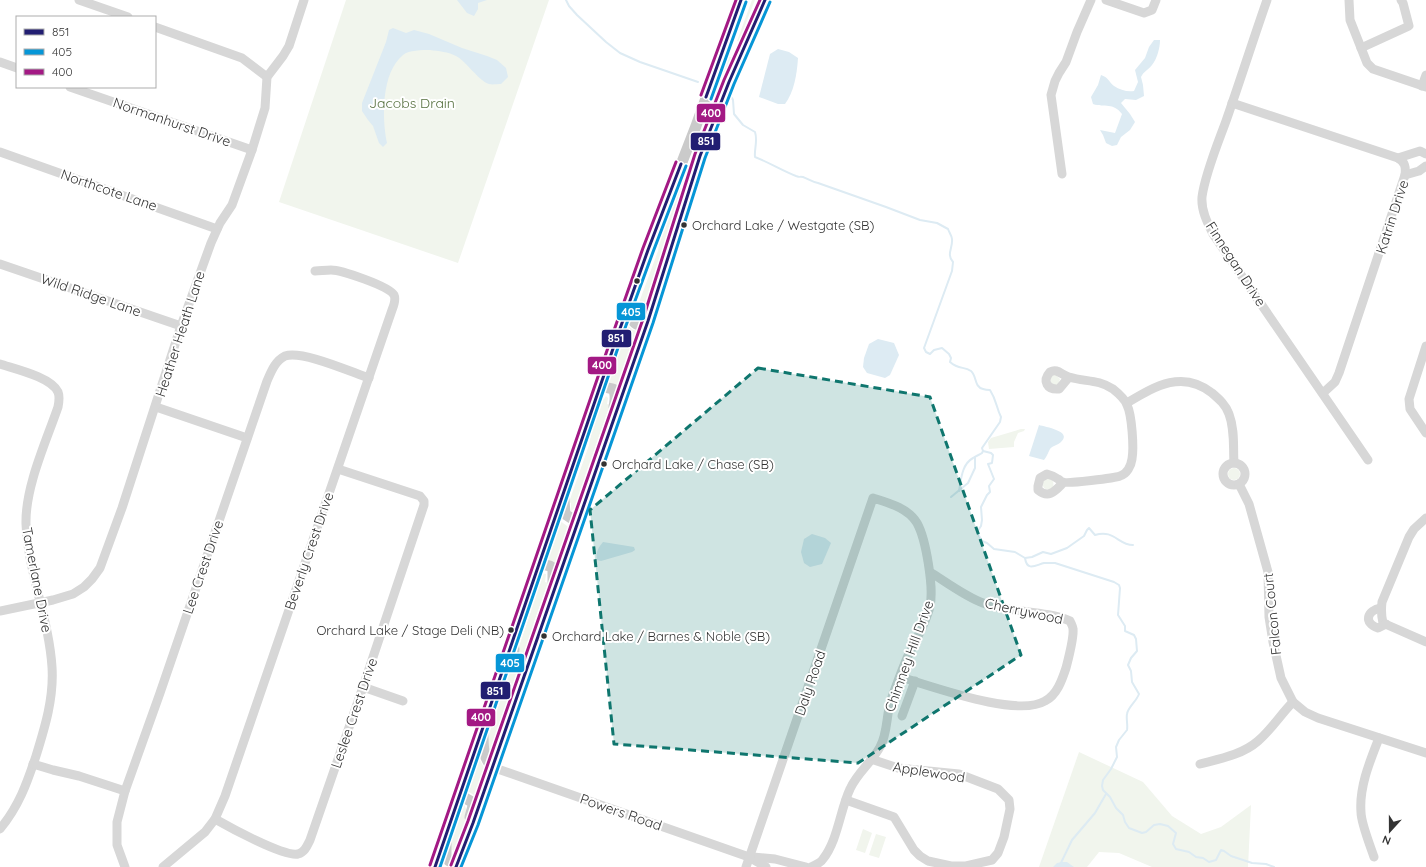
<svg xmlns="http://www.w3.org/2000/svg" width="1426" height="867" viewBox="0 0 1426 867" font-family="Quicksand,sans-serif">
<rect width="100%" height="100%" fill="#fff"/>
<g fill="#f1f5ed">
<polygon points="346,0 549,0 458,263 279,202"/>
<polygon points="752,0 755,0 746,23 741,42 737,41"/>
<polygon points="728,56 734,59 715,102 696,154 693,153"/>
<polygon points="687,168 674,212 671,233 645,314 642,313 640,317 638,316 639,309 637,308 658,251 662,229"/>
<polygon points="627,325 633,330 639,331 619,389 607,382"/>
<polygon points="1055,374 1060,379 1058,385 1051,385 1050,377"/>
<polygon points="606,396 608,398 607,404 610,405 590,463 586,485 577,508 575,508 571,511 571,503 569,502 589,445 593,424 602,398 604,399"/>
<polygon points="1021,429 1025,429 1024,431 1018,433 1014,442 1014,447 989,449 988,442 991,438"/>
<circle cx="1234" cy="474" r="6"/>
<circle cx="1048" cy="484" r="5.5"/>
<polygon points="559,520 567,526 571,527 557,565 546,559"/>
<polygon points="541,573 546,574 545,582 548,583 534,622 531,643 526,656 524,655 520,660 519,655 520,650 518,649 531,611 535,590"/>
<polygon points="508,668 512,672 520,675 493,750 489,750 487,742 489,734 499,704 503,683"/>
<polygon points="1079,752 1143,782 1172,816 1201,834 1221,827 1251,805 1248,867 1152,867 1119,853 1099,852 1087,867 1039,867"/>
<polygon points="477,755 486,771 477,797 466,790"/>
<path d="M464,804L466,809L469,811L461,833L458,852L449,849C454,835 455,820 460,805L463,806Z"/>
<polygon points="863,829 872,833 865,853 856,850"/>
<polygon points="876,834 886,837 879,858 869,855"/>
</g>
<g fill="#ddebf3">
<polygon points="457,0 487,0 478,3 478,9 474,16 467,13"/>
<path d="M393,28L406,33L414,30L429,34L462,48L487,56L497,60L506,68L508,77L501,84C498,84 492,85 489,84C479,81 467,62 456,56C449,52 438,51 430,50C422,50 409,50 403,55C381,73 382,118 387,143L383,147L379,143L373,126L368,120L362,111V103L386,42L389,30Z"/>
<path d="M1154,40H1160C1160,48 1157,59 1152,65C1148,70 1144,71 1141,77L1143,85L1144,96L1136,100L1125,99L1121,103L1130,114L1135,122L1130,130L1121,137L1117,145L1112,146L1106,143L1103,135L1100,130L1115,133L1122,114C1113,102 1105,108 1093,104L1091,97L1098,85L1101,75C1108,77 1109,82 1114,86C1120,90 1127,92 1134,91L1138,82L1135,70L1145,58L1149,47Z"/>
<path d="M778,49L789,52L798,58C797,74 794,92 785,104H778L759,97L770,54Z"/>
<polygon points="878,339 894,343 899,355 890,375 885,378 867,373 863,367 864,358 869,344"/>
<path d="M1039,425C1045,427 1073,431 1061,442C1058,445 1052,446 1050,449C1048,453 1047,456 1044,460L1029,456Z"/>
<polygon points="812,534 825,538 831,543 822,564 810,567 804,563 801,552 804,539"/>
<path d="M603,542L634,547L635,550L632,552L601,561L597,560C595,552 599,547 603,542Z"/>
<polygon points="1062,862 1067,862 1074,867 1053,867 1057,863"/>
</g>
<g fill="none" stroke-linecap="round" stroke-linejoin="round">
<g stroke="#ddebf3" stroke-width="2">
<polyline points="566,0 569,6 577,15 606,42 620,53 640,62 698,82"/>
<path d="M732,98L733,100L734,114L743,125L755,132C758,141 754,149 755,157C770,163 783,171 796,176C802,178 798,176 803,177C808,179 812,182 818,183L886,207L920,220L937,223L948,229C949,232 952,236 952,239C953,248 946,254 953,262L952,271L924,348L926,352L930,354L934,350L942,348L949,354L951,358L950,362C959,370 964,366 971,371C977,376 974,387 983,389C986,390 988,390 990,390C997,401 996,407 1001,417L1000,422L982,448L983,451L991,453L993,455L992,463L988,464L994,479L989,486L990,492L987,495L981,507L982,520L981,526L977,532L982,541L987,543L994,549L1015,552L1025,558L1032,557L1043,552L1051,554L1067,548L1084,536L1087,530L1089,528L1095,535C1114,529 1118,545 1133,545"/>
<path d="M959,491C961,479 962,464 973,458C976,456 979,455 982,453L983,451"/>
<polyline points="951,497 968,483 975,468 975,457"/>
<path d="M1025,558C1027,572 1036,565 1044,563C1047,563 1051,563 1055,563L1114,582L1119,585L1120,588L1118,615L1125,626V631L1134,635L1136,639L1137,651L1131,658L1128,665L1131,671L1132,682L1139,694C1136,702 1128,707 1127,714C1126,719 1128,725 1127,730L1119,740L1116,747L1117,757L1111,769L1103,780L1102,786L1103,790L1110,797L1116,808L1123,815L1125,822L1129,828L1142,833L1146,832L1154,825L1160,824L1168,826L1176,833L1173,844L1176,849L1189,852L1196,857L1203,858L1209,862L1216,860L1221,850L1224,851L1231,856L1252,863L1266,864L1274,867"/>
<polyline points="1059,867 1072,840 1095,813 1106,794"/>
</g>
<g stroke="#d7d7d7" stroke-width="9">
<polyline points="79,0 128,17"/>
<polyline points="1106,0 1144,13 1152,10 1156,0"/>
<path d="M1267,0C1253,40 1240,81 1226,121C1218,143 1205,174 1202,197C1201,210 1207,222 1213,234L1368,460"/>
<polyline points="1349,0 1350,20 1367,63 1373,69 1426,87"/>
<polyline points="155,27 242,58 267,77"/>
<polyline points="1361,48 1409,26 1403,3 1401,0"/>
<polyline points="0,62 17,68"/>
<polyline points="1422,86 1426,75"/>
<polyline points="70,87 252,150"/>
<path d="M1232,103L1398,158C1405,162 1406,167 1405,175L1339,373L1335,382L1323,393"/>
<polyline points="0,152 217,229"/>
<polyline points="1398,158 1420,151 1426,154"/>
<polyline points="1062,174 1051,95 1055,81 1059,73 1066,62 1077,32 1091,0"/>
<polyline points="1405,175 1419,171 1426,166"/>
<polyline points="0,264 181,326"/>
<polyline points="1426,346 1409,399 1410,409 1426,433"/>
<path d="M0,364C15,369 51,377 58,392C60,397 59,402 58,407C46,442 25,487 26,524C28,572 49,619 52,667C54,698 45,727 36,756C27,783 19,806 0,829"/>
<path d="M1127,403C1154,387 1182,369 1212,393C1219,399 1226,405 1229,414C1235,430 1233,447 1234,463"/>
<polyline points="156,407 247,438"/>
<circle cx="1234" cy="474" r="11"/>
<path d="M1063,483C1055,491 1049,499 1038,490V486L1040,478L1047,474C1051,475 1054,476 1058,479C1060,480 1061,482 1063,482C1067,484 1115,478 1120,476C1127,474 1131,466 1132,459C1134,448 1132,415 1127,405C1125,399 1118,393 1113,389C1098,379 1085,382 1069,377C1061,375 1058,368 1050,372C1042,381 1047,390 1059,389L1069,377"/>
<polyline points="1239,484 1249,504 1268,572 1269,617 1273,642 1281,678 1293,702 1305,712 1318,718 1426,753"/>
<path d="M1426,518L1414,529L1409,537L1382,602C1381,610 1381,615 1383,623L1426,642"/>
<path d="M1381,608C1367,610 1363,623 1378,628L1386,624"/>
<polyline points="0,611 53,600 73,594 84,587 92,579 100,568 122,508 181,326 211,243 220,223 232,205 252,150 265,108 267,77 283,56 289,46 304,0"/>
<path d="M900,677C932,686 1017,718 1045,701C1057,695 1062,680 1066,668C1068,660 1074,638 1073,629C1073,627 1071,623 1070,621C1044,610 1010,613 983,603C966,597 946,582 930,572"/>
<polyline points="363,687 403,701"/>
<polyline points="902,716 915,681"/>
<polyline points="33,764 53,770 79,776 125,791"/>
<path d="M1200,764C1219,759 1242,755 1258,741C1271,730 1281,714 1293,702"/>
<polyline points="492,767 749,857 766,867"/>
<polyline points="846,800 894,817 914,850 920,856 928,861 951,866 966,866 992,860 998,853 1004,837 1010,809 1009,800 998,789 959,774 898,768 871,759"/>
<path d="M215,819C229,827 284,857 298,854C305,852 307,846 310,840L363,687L424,505V501L420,496L338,469"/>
<polyline points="753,857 775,859 806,867"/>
<path d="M1374,857C1370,845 1361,823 1361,812C1359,787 1370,761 1379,738"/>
<path d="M125,867L117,845V822L125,791L160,693L267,381C271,372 275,361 285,356C302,350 351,372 369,378"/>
<path d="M163,867L205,832L215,819L225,796L392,310C394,305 396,299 394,295C389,286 341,270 331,270C325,270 320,271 315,271"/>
<path d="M746,867L873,498C889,503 908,508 917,523C926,539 934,588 930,606C926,624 915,641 907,658C901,672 896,686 891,700C886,715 888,733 880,747C872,762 857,773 850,789C840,810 838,840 823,859C821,863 815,865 811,867"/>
</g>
<g stroke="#cacaca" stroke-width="11">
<path d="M630,306C631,314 630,322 639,325L648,321"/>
<path d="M598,389L604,387L613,389C617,395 615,400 614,407"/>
<polyline points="564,499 565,514 571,518 579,518"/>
<path d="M539,566C545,565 548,564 553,568V582"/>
<path d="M514,649C514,657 511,664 519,668L527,667"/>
<path d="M483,734C483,747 483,757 492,767"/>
<polyline points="457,798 465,798 472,802 473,806 470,817"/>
<polyline points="446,843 446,857 449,861 458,863"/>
<polyline points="435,867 457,798 495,692 598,389 653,237 696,126 741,0"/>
<polyline points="456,867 473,823 648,321 700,156 729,82 765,0"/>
</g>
<defs>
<g id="bus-1">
<polyline points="706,97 741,0"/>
<polyline points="435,867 617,337 648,250 681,164"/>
<polyline points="456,867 473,823 648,321 700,156 729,82 765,0"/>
</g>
<g id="bus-2">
<polyline points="711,99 746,2"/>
<polyline points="440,867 621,339 653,252 686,166"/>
<polyline points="461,867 478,825 653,323 705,158 734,84 770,2"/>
</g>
<g id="bus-3">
<polyline points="701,95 736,0"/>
<polyline points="430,865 612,336 643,248 676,162"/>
<polyline points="451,865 468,821 643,319 695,154 724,80 760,0"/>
</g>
</defs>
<use href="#bus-1" stroke="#fff" stroke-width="6"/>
<use href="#bus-2" stroke="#fff" stroke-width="6"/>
<use href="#bus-3" stroke="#fff" stroke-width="6"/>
<use href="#bus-1" stroke="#221e72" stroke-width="3"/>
<use href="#bus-2" stroke="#0696d7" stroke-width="3"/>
<use href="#bus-3" stroke="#a31984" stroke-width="3"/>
</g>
<path fill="#0f766e" fill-opacity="0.2" stroke="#0f766e" stroke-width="3" stroke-dasharray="8 5" stroke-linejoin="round" d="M758,368L930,397L1021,655L858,763L614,744L590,510Z"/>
<g fill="#333" stroke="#fff" stroke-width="1.5">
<circle cx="684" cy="225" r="3.5"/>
<circle cx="637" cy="281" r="3.5"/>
<circle cx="604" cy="464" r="3.5"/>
<circle cx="511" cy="630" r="3.5"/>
<circle cx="544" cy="636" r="3.5"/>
</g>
<g text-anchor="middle" stroke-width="4" stroke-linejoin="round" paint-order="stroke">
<g font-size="13" fill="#333" stroke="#fff" text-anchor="start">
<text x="692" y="230">Orchard Lake / Westgate (SB)</text>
<text x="612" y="469">Orchard Lake / Chase (SB)</text>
<text x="504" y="635" text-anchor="end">Orchard Lake / Stage Deli (NB)</text>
<text x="552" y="641">Orchard Lake / Barnes &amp; Noble (SB)</text>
</g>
<g font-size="14" fill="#56703f" stroke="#fff">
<text x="412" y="108">Jacobs Drain</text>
</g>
<g font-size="14" fill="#333" stroke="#fff">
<text transform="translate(172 122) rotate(19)" y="5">Normanhurst Drive</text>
<text transform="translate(109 190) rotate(19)" y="5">Northcote Lane</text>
<text transform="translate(1392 217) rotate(-72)" y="5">Katrin Drive</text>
<text transform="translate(1236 264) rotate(57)" y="5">Finnegan Drive</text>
<text transform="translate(91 295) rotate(19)" y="5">Wild Ridge Lane</text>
<text transform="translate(180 334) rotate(-72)" y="5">Heather Heath Lane</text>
<text transform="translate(309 551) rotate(-71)" y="5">Beverly Crest Drive</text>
<text transform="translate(203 567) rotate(-71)" y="5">Lee Crest Drive</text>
<text transform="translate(37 580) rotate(79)" y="5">Tamerlane Drive</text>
<text transform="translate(1024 611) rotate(12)" y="5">Cherrywood</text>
<text transform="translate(1272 614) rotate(-96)" y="5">Falcon Court</text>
<text transform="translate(909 656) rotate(-70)" y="5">Chimney Hill Drive</text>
<text transform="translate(810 683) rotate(-71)" y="5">Daly Road</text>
<text transform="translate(354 713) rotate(-71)" y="5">Leslee Crest Drive</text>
<text transform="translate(929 772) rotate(9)" y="5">Applewood</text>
<text transform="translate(621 812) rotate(19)" y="5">Powers Road</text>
</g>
</g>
<g stroke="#fff" stroke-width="1.5">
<rect x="696" y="103" width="30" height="20" rx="4" fill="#a31984"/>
<rect x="690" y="132" width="31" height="19" rx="4" fill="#221e72"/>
<rect x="616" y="302" width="30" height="19" rx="4" fill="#0696d7"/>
<rect x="601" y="329" width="31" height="19" rx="4" fill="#221e72"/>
<rect x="587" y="356" width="30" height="19" rx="4" fill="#a31984"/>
<rect x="495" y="653" width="30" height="20" rx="4" fill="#0696d7"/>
<rect x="480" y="681" width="31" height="19" rx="4" fill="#221e72"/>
<rect x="466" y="708" width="30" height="19" rx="4" fill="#a31984"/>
</g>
<g font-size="11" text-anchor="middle" font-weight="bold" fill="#fff">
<text x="711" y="117">400</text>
<text x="706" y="145">851</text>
<text x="631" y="316">405</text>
<text x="616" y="342">851</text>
<text x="602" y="369">400</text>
<text x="510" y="667">405</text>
<text x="495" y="695">851</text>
<text x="481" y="721">400</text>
</g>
<rect x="16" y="16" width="140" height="72" fill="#ffffff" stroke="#adadad"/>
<rect x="24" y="29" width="20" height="6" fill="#221e72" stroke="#adadad"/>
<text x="52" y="36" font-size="12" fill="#333333">851</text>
<rect x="24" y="49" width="20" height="6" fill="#0696d7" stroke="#adadad"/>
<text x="52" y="56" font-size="12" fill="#333333">405</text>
<rect x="24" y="69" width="20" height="6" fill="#a31984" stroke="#adadad"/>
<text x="52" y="76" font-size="12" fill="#333333">400</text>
<g transform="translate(1390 831) rotate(201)" stroke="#ffffff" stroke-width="3" paint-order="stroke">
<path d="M0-3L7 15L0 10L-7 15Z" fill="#333333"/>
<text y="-6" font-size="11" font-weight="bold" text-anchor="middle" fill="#333333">N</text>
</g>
</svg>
